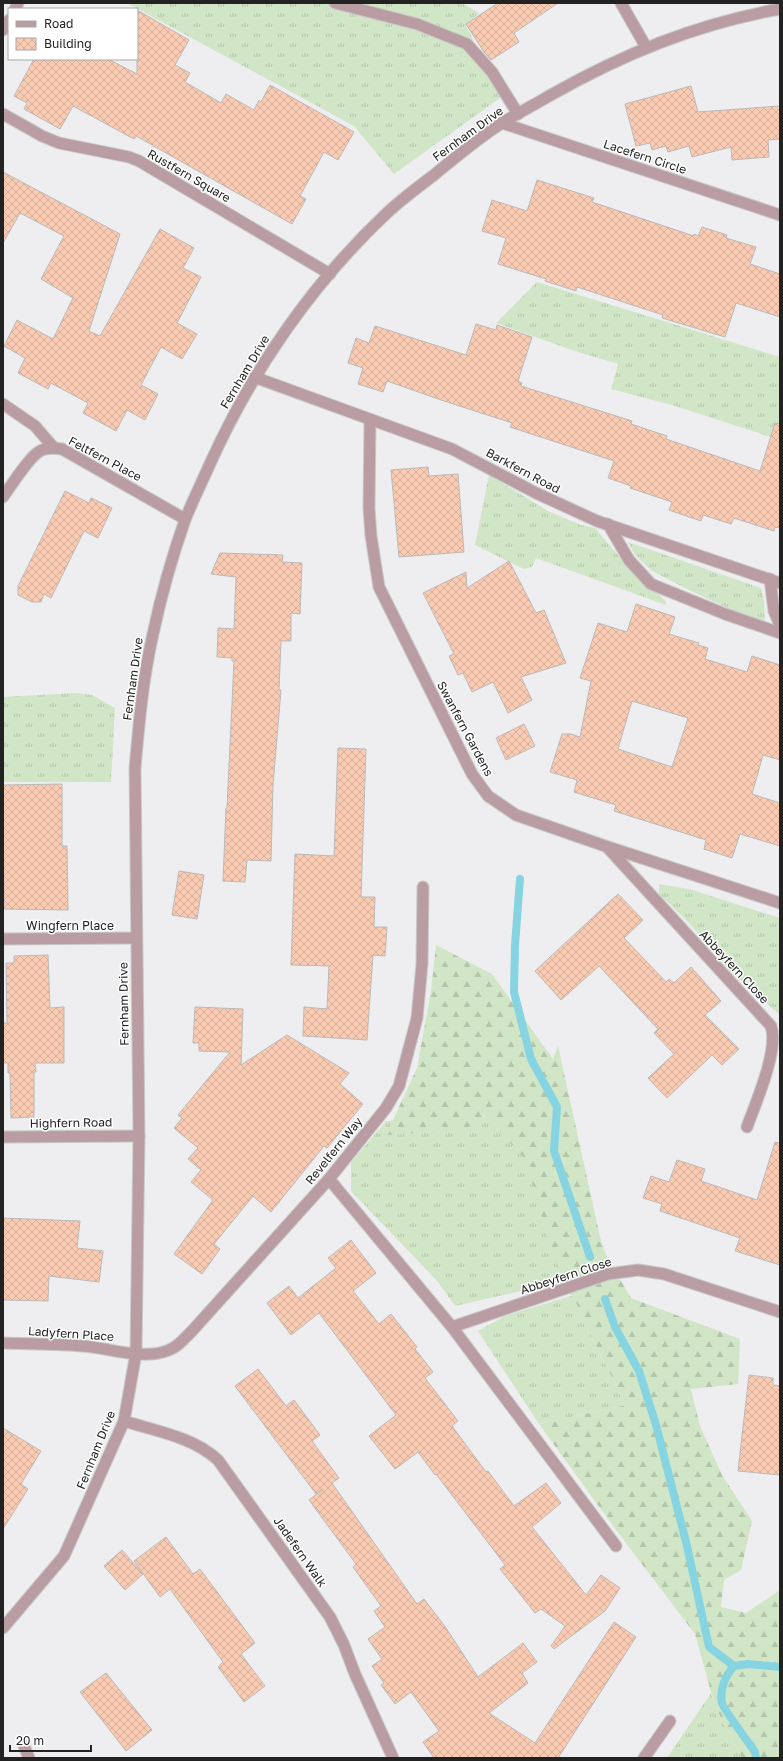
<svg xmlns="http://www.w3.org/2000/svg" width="783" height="1761" viewBox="0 0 783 1761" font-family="'Golos Text',sans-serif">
<defs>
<pattern id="grass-tufts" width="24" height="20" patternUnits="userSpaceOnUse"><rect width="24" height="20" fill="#d1e6c6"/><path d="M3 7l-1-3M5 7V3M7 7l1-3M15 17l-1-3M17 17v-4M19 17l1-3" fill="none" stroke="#b3c5aa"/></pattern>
<pattern id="forest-firs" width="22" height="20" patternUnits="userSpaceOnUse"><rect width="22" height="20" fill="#d1e6c6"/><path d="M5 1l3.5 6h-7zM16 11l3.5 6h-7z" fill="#b3c5aa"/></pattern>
<pattern id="building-cross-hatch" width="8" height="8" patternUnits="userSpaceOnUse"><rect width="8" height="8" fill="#facbb3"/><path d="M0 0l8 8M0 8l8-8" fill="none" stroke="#d6ae9a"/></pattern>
</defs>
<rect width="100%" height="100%" fill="#eeeef0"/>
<g fill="url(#grass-tufts)">
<polygon points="127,3 462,3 479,13 466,25 500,98 394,174 354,126"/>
<polygon points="537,282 780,357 780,440 672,405 611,389 618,364 575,351 496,323"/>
<polygon points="489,475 548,511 581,525 595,528 641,582 658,593 666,602 666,605 536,558 532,567 524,569 475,545"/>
<polygon points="628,542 761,588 764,600 765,622 738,613 685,588 652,571 635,555"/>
<polygon points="75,693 92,695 115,708 111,782 3,782 3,697"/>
<polygon points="659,884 689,889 780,918 780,1015 732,973 687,921 659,894"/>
<polygon points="481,1114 526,1144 567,1278 548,1285 455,1306 438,1282 351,1191 351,1162 386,1121"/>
<polygon points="574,1295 582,1318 626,1405 539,1424 478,1331 505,1316"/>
<polygon points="711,1693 715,1706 742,1758 667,1758"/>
</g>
<polygon fill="url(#forest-firs)" points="436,945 492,974 553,1059 558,1046 601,1241 607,1257 631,1298 740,1339 738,1384 691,1389 700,1426 722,1475 752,1521 741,1570 724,1580 721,1607 746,1613 780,1590 780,1758 742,1758 715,1706 695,1634 616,1530 539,1424 626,1405 582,1318 574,1296 567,1293 548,1239 526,1159 483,1114 481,1129 386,1135 417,1068 431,991"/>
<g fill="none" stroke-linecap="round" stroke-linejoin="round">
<g stroke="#86d4e2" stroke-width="8">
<polyline points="520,879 515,945 514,992 531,1059 557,1107 554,1151 590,1257"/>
<path d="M605,1299L615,1327L639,1371L656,1425L687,1546L709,1647L734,1666C726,1675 719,1689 722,1703C724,1710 749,1743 755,1752L756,1758"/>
<polyline points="734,1666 748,1664 780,1667"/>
</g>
</g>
<g fill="url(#building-cross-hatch)" stroke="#bbb9b8" fill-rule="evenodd">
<polygon points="498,3 558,3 514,33 519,42 491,60 484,52 466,24"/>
<polygon points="137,10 189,40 175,65 190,73 185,82 221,103 226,94 254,110 259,100 261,102 270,85 354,132 338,160 324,152 300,196 306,199 292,224 136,136 134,139 73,106 60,129 24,109 27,103 14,96 34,59 108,59 137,74"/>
<polygon points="691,86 698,112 780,106 780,139 768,140 769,157 732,160 731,147 692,157 689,146 668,152 666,146 652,150 650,143 636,146 625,104"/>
<polygon points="3,172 120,234 89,331 100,336 160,229 194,248 183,268 201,277 177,323 197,334 182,359 161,347 141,385 158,394 145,420 127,410 116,431 83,413 88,403 51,383 48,389 18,373 25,358 4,346 17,320 53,339 73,298 41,279 64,236 20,213 3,243"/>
<polygon points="537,180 594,198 592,202 694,236 694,234 698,236 702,227 727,235 726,238 756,247 750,264 780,274 780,317 736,303 725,337 662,318 663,315 577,287 576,291 545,281 546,279 498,264 506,238 482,231 492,200 527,211"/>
<polygon points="476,324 496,330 497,325 532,337 518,381 522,383 521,386 632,421 631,424 667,436 666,439 760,471 775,423 780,424 780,528 775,527 774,531 734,518 731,524 703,515 701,521 669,510 672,502 630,488 631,486 608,478 614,461 510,427 512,423 441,400 387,381 383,392 358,384 363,368 348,363 356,338 369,343 375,326 466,355"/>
<polygon points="428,467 429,476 458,474 464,552 399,557 391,470"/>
<polygon points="65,491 89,503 91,498 112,508 98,538 84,531 51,598 44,594 41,602 32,602 18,595 18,586"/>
<polygon points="220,553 283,555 282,562 302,563 300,614 291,613 291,641 281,641 279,690 281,690 273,785 271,861 247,860 245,882 223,881 226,808 227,808 234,661 232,661 232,658 217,657 218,628 234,629 236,577 211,574"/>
<polygon points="509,561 536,613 544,610 566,663 521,677 532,700 508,713 493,682 472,692 463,673 458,675 449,656 454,654 423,593 466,572 467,588"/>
<path d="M636,604L675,617L669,634L699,643L698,645L708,648L705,659L747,672L752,656L780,665V760L763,755L752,794L780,803V846L740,834L732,858L704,849L706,840L614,811L616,805L574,792L577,780L550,772L562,734H571L580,737L591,681L580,678L598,623L627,632ZM632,701L688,718L672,767L618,749Z"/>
<polygon points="524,724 535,746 506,760 496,738"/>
<polygon points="338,748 366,749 361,897 375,897 374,927 387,927 385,956 373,955 367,1040 303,1036 304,1007 327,1009 329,966 291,965 295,854 334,856"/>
<polygon points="62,784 62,846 67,846 68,910 4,909 3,785"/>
<polygon points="179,871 204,875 197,919 172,915"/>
<polygon points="618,894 643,920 624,938 666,982 669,979 674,983 691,967 721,1001 705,1015 739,1049 722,1065 712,1055 667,1098 648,1078 674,1054 654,1033 658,1029 599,966 561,1000 535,971"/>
<polygon points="48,955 50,1008 64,1007 64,1063 35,1063 36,1072 34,1072 34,1117 11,1118 10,1073 8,1073 8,1063 3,1063 3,1023 7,1023 6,963 14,963 14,956"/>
<polygon points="195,1007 243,1009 241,1065 287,1035 349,1073 340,1084 363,1104 327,1148 324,1146 271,1212 253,1196 214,1244 220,1249 202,1274 174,1254 213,1200 191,1182 201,1170 188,1159 198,1148 174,1128 182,1118 178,1115 230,1052 199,1051 199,1043 193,1043"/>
<polygon points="775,1142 780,1143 780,1265 735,1251 740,1238 660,1211 662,1204 643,1198 651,1176 669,1182 677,1160 705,1169 701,1181 757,1200"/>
<polygon points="3,1218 80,1221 77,1248 103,1251 99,1282 49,1276 48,1301 3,1300"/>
<polygon points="351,1240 376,1273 353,1291 379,1324 391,1314 417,1347 415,1349 433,1372 425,1378 458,1421 452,1426 486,1472 488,1471 514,1506 546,1483 561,1503 532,1527 586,1595 601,1575 620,1588 605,1611 554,1649 551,1646 565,1626 541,1609 535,1613 500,1569 505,1565 436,1474 435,1475 418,1452 395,1469 369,1436 396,1415 319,1313 291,1335 267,1303 289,1286 298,1298 336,1268 328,1258"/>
<polygon points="258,1369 286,1406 294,1400 320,1435 312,1441 339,1478 332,1483 417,1604 424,1599 444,1625 478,1677 523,1643 537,1662 522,1673 528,1683 489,1713 535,1743 614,1622 636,1637 558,1758 434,1758 423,1742 439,1731 411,1692 395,1704 381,1685 384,1683 372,1666 382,1659 368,1639 385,1627 374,1611 381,1606 353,1567 356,1564 309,1500 323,1489 316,1494 235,1386"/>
<polygon points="749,1375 773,1378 773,1385 780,1386 780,1475 738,1471"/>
<polygon points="3,1428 41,1451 21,1484 28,1489 3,1529"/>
<polygon points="166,1537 193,1574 200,1569 255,1643 241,1654 265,1686 244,1702 218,1667 223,1662 170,1589 160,1597 134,1561"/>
<polygon points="122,1550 143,1574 125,1590 104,1566"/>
<polygon points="106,1673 152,1730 126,1751 80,1692"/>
</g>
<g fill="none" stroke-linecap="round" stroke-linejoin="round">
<defs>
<g id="service">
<polyline points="335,3 417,24 467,44 492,72 518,114"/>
<polyline points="608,524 629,560 651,584 725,614 780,633"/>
<polyline points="770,579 774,611 780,625"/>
<polyline points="24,1746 29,1758"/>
</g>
<g id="minor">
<polyline points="621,3 646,47"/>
<polyline points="15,9 18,3"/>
<polyline points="3,30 9,20"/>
<polyline points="3,114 42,136 59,143 129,157 139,161 330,274"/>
<polyline points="502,123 780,215"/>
<polyline points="254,377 452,449 536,493 597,521 780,583"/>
<polyline points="3,404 35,426 54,448"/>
<polyline points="370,420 369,508 371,536 379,587 472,774 488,796 516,815 608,847 780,903"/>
<path d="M3,497C11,486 29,457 40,451C47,447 55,448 62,449L185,519"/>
<path d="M608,848L771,1026C779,1050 756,1102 747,1127"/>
<polyline points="3,939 136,938"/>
<polyline points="3,1137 139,1136"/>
<polyline points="329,1179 452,1327 616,1546"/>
<polyline points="452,1327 608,1274 638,1270 664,1274 780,1312"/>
<path d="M3,1343C30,1344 57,1344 83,1346C110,1348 143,1361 169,1350C178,1347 185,1338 192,1331L329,1179L386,1108L399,1086L417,1018L422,964L423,887"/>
<path d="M124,1421C156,1431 193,1437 218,1460L330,1617L344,1645L355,1674L393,1758"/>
<polyline points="644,1758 670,1721"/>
</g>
<path id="tertiary" d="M3,1628L64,1556L124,1421L136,1353L139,1136L135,768C139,723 143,678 153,634C161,596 172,557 185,520C192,502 201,484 209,466C251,372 312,283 388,212C402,199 418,187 434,175C456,157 478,138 502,123C518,113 534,105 549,96C623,54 696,24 780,9"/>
</defs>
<use href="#service" stroke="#c9c9cb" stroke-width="13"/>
<use href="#minor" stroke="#c9c9cb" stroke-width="13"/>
<use href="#tertiary" stroke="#c9c9cb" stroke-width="13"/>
<use href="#service" stroke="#ba9da2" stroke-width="11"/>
<use href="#minor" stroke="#ba9da2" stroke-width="11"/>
<use href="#tertiary" stroke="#ba9da2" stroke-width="11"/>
</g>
<g text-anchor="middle" stroke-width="3" stroke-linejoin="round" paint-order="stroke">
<g font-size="12" fill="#222" stroke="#fff">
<text transform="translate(468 134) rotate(-36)" y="4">Fernham Drive</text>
<text transform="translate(645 157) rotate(18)" y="4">Lacefern Circle</text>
<text transform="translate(189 176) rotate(30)" y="4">Rustfern Square</text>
<text transform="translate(245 372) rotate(-59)" y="4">Fernham Drive</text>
<text transform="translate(105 459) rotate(28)" y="4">Feltfern Place</text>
<text transform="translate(523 471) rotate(28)" y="4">Barkfern Road</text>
<text transform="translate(133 679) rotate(-82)" y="4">Fernham Drive</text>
<text transform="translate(465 729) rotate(62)" y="4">Swanfern Gardens</text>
<text x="70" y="930">Wingfern Place</text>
<text transform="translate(734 967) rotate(47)" y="4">Abbeyfern Close</text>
<text transform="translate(124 1004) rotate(-91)" y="4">Fernham Drive</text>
<text transform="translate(71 1123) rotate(-1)" y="4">Highfern Road</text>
<text transform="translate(334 1151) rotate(-51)" y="4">Revelfern Way</text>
<text transform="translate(566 1276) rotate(-18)" y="4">Abbeyfern Close</text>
<text transform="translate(71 1334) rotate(4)" y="4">Ladyfern Place</text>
<text transform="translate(96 1450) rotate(-68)" y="4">Fernham Drive</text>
<text transform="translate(300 1552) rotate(55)" y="4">Jadefern Walk</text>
</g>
</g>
<rect width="783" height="1761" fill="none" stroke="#222222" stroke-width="8"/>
<rect x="8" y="8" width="130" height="52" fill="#ffffff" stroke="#a7a7a7"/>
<rect x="16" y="21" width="20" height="6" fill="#ba9da2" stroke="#a7a7a7"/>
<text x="44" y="28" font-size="12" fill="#222222">Road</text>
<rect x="16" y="38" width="20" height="12" fill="url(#building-cross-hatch)" stroke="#a7a7a7"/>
<text x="44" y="48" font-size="12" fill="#222222">Building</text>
<path d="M10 1745v6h81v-6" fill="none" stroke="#222222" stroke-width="2"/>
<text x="16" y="1745" font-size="12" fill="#222222" stroke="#ffffff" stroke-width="3" paint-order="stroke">20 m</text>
</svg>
